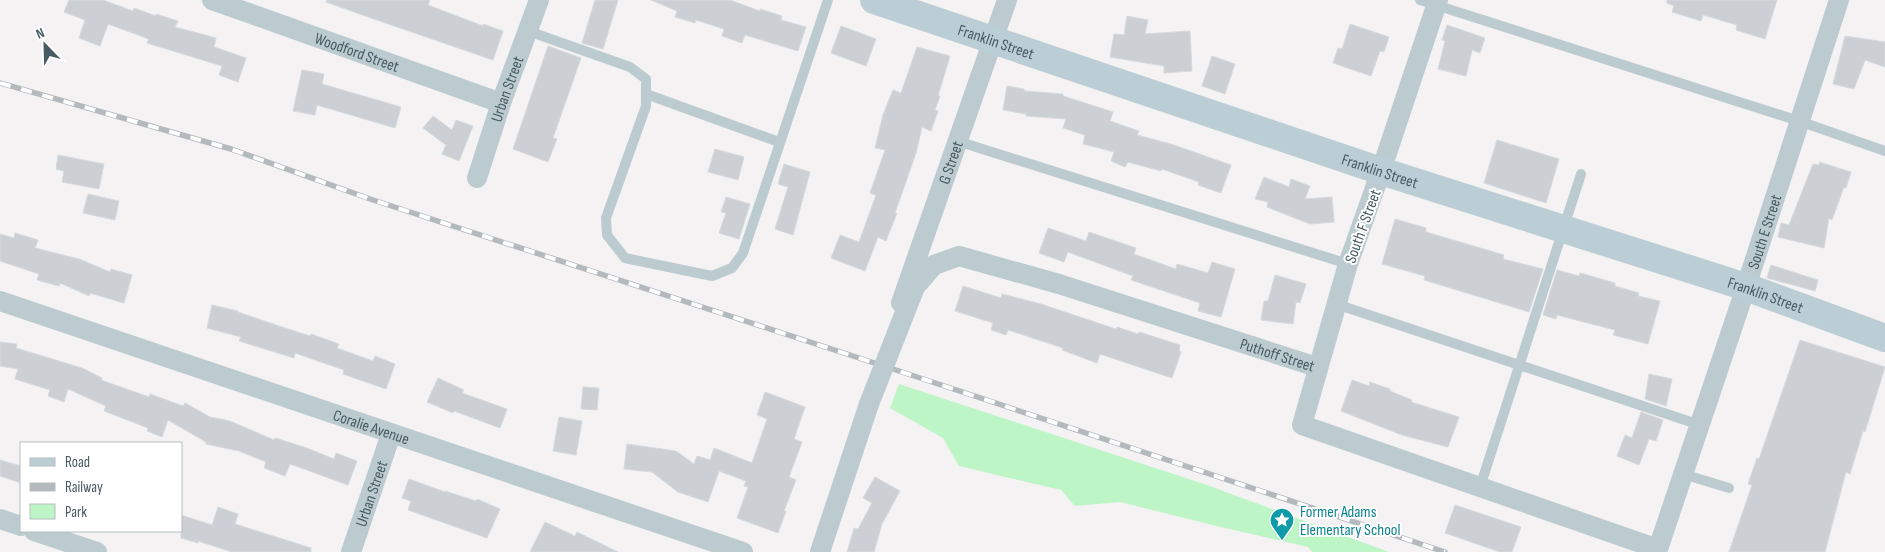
<svg xmlns="http://www.w3.org/2000/svg" width="1885" height="552" viewBox="0 0 1885 552" font-family="'Sofia Sans Condensed',sans-serif">
<rect width="100%" height="100%" fill="#f4f2f2"/>
<polygon fill="#bef5c7" points="899,384 1207,485 1389,552 1312,552 1308,547 1225,528 1120,502 1075,506 1061,490 959,466 943,438 890,408"/>
<g fill="#ccd0d5" stroke="#d5dade">
<polygon points="69,0 103,0 133,11 134,8 156,16 156,14 178,21 175,27 216,38 214,47 246,58 238,82 219,75 222,66 147,43 149,39 108,24 100,46 79,38 85,20 64,12"/>
<polygon points="327,0 430,0 428,5 483,26 483,24 503,31 493,60 371,18 326,2"/>
<polygon points="595,0 618,0 603,49 582,43"/>
<polygon points="651,0 730,0 760,11 760,9 782,16 781,20 806,27 798,51 745,35 742,43 722,36 724,29 696,20 695,23 675,17 677,11"/>
<polygon points="1667,0 1777,0 1765,39 1736,30 1737,25 1703,15 1701,21 1672,12 1674,6 1667,3"/>
<polygon points="1127,16 1148,20 1145,34 1190,31 1192,71 1164,73 1164,66 1110,57 1114,34 1124,35"/>
<polygon points="1350,24 1389,37 1384,52 1380,51 1371,76 1333,63 1338,48 1342,49"/>
<polygon points="1447,25 1485,38 1480,53 1472,50 1466,76 1438,69 1445,41 1442,40"/>
<polygon points="841,26 876,39 866,66 831,53"/>
<polygon points="1845,36 1885,42 1885,67 1865,60 1854,89 1833,84"/>
<polygon points="548,46 581,58 553,138 557,139 548,162 513,149"/>
<polygon points="917,47 950,56 938,96 940,96 935,110 938,111 931,131 922,127 916,153 895,213 897,213 886,241 878,237 865,271 831,258 840,235 859,242 876,195 870,193 885,150 875,148 883,115 893,90 901,93"/>
<polygon points="1212,56 1235,64 1225,94 1202,86"/>
<polygon points="302,70 324,74 322,84 401,107 395,128 317,105 315,115 293,111"/>
<polygon points="1007,86 1024,89 1024,91 1063,94 1063,96 1113,112 1110,121 1139,131 1137,135 1171,144 1231,165 1221,193 1198,185 1199,182 1162,169 1161,171 1128,162 1125,167 1111,161 1114,152 1083,144 1085,135 1063,128 1066,119 1026,116 1026,114 1003,110"/>
<polygon points="433,116 452,130 456,120 473,126 459,161 442,154 446,145 423,128"/>
<polygon points="1497,140 1559,159 1546,203 1484,183"/>
<polygon points="715,149 744,157 738,180 708,172"/>
<polygon points="58,155 104,164 99,189 62,182 64,171 56,169"/>
<polygon points="1819,162 1851,172 1846,188 1844,187 1832,220 1829,218 1824,248 1778,237 1781,223 1789,225 1813,164 1819,165"/>
<polygon points="784,164 810,172 793,235 775,229 788,187 778,184"/>
<polygon points="1264,177 1289,187 1291,179 1310,186 1305,199 1332,197 1334,222 1310,224 1267,207 1268,202 1255,199"/>
<polygon points="88,194 119,201 115,220 83,213"/>
<polygon points="726,197 750,204 739,239 719,233 726,213 721,212"/>
<polygon points="1395,219 1426,228 1426,232 1504,255 1503,259 1543,269 1529,312 1424,280 1425,276 1382,264"/>
<polygon points="1048,228 1086,241 1089,232 1136,248 1134,254 1176,269 1177,264 1208,273 1212,262 1235,269 1221,317 1198,311 1200,303 1131,280 1133,276 1068,252 1064,262 1039,253"/>
<polygon points="15,233 38,240 35,248 79,259 110,272 111,269 132,275 124,303 90,293 89,296 60,283 59,286 37,280 39,274 0,261 0,234 14,238"/>
<polygon points="1771,265 1818,280 1815,291 1767,278"/>
<polygon points="1557,270 1579,276 1580,273 1615,283 1615,286 1639,293 1638,296 1660,301 1648,344 1613,335 1615,330 1580,321 1557,315 1556,319 1543,315"/>
<polygon points="1275,275 1306,284 1300,303 1296,302 1293,324 1261,320 1264,301 1268,301"/>
<polygon points="963,286 1001,298 1002,294 1041,304 1116,329 1117,327 1138,334 1139,332 1180,345 1179,351 1181,352 1172,378 1100,354 1097,363 1062,350 1063,348 1008,330 1006,335 991,330 993,323 955,311"/>
<polygon points="212,305 238,311 238,312 282,327 310,336 311,334 339,344 337,348 373,361 375,356 395,364 386,389 343,374 344,370 295,353 294,358 239,341 241,337 207,328"/>
<polygon points="1800,340 1885,367 1865,432 1863,431 1850,474 1846,472 1825,552 1729,552 1752,485 1748,484 1757,458 1759,459"/>
<polygon points="0,342 17,344 16,348 82,368 102,378 101,380 149,397 150,394 183,406 185,403 210,417 230,421 274,440 275,438 304,447 334,459 336,453 357,461 348,485 290,464 285,476 264,468 266,462 239,451 206,444 206,442 168,420 162,437 147,431 148,428 104,411 106,406 68,389 64,402 48,396 50,390 15,379 18,369 0,366"/>
<polygon points="1649,374 1672,379 1666,406 1645,399"/>
<polygon points="438,378 464,390 462,393 507,409 500,428 454,411 453,413 427,402"/>
<polygon points="1352,380 1369,386 1370,382 1390,389 1390,391 1412,400 1411,402 1459,417 1448,447 1402,435 1341,411"/>
<polygon points="583,387 599,388 597,410 581,409"/>
<polygon points="765,392 805,407 794,439 802,442 789,477 796,480 784,511 786,511 778,533 737,518 748,487 744,486 746,481 719,471 708,502 678,492 652,472 624,469 627,444 676,451 694,464 697,456 710,460 714,448 752,463 767,419 757,415"/>
<polygon points="1641,412 1663,420 1656,441 1649,439 1639,465 1617,456 1625,435 1632,438"/>
<polygon points="559,417 582,421 576,455 553,451"/>
<polygon points="0,460 21,466 21,483 0,476"/>
<polygon points="875,477 900,491 882,524 874,552 847,552 854,528 858,529 872,503 863,498"/>
<polygon points="409,479 445,492 445,491 476,501 477,499 500,509 487,538 408,510 411,501 402,498"/>
<polygon points="1455,505 1521,527 1512,552 1500,552 1445,533"/>
<polygon points="218,507 238,514 235,524 311,548 311,552 232,552 198,541 198,543 181,538 181,515 212,525"/>
<polygon points="545,522 575,536 577,532 618,552 530,552"/>
</g>
<g fill="none" stroke-linecap="round" stroke-linejoin="round">
<g stroke="#bccbd0" stroke-width="10">
<polyline points="1420,0 1799,121 1885,151"/>
<polyline points="528,31 630,67 646,79 646,106 606,218 607,235 625,258 712,276 732,268 743,253 828,0"/>
<polyline points="646,94 779,142"/>
<polyline points="957,141 1348,264"/>
<polyline points="1336,304 1700,425"/>
<polyline points="1683,474 1729,488"/>
<polyline points="1480,487 1581,174"/>
</g>
<g stroke="#bccbd0" stroke-width="20">
<path id="s1" d="M212,0L501,103"/>
<path id="s2" d="M1438,0L1381,171L1348,264L1302,425L1658,549L1746,287L1839,0"/>
<path id="s3" d="M477,178L501,103L539,0"/>
<path id="s4" d="M934,265L959,256L1059,284L1317,367"/>
<path id="s5" d="M0,301L743,552"/>
<path id="s6" d="M901,303L1007,0"/>
<polyline points="0,519 21,526"/>
<polyline points="34,531 97,552"/>
<path id="s7" d="M351,552L391,434"/>
<polyline points="820,552 869,404"/>
</g>
<path stroke="#bcced5" stroke-width="28" id="s8" d="M874,0L1381,171L1746,287L1885,338"/>
<defs>
<polyline id="rail" points="0,83 231,149 370,199 902,372 1445,552"/>
</defs>
<use href="#rail" stroke="#b3b9bd" stroke-width="5.5"/>
<use href="#rail" stroke="#fff" stroke-width="4" stroke-dasharray="11" stroke-linecap="butt"/>
<polyline stroke="#bccbd0" stroke-width="20" points="869,404 915,287 934,265"/>
</g>
<defs>
<symbol id="sight-pin" viewBox="-11 -11 22 30"><path d="M0 17L-7.5 6A9.5 9.5 0 1 1 7.5 6Z" fill="#0f9aa8" stroke="#fff"/><path d="M0-6L1.8-2.2L6-1.7L2.9 1.2L3.7 5.4L0 3.3L-3.7 5.4L-2.9 1.2L-6-1.7L-1.8-2.2Z" fill="#fff"/></symbol>
</defs>
<g fill-rule="evenodd">
<use href="#sight-pin" x="1268" y="506" width="28" height="38"/>
</g>
<g text-anchor="middle" stroke-width="4" stroke-linejoin="round" paint-order="stroke">
<g font-size="16" fill="#475b62" stroke="#fff">
<text dy="6" stroke="none"><textPath href="#s8" startOffset="129">Franklin Street</textPath></text>
<text dy="6" stroke="none"><textPath href="#s1" startOffset="154">Woodford Street</textPath></text>
<text dy="6" stroke="none"><textPath href="#s3" startOffset="94">Urban Street</textPath></text>
<text dy="6" stroke="none"><textPath href="#s6" startOffset="149">G Street</textPath></text>
<text dy="6" stroke="none"><textPath href="#s8" startOffset="534">Franklin Street</textPath></text>
<text transform="translate(1362 226) rotate(-70)" y="6">South F Street</text>
<text dy="6" stroke="none"><textPath href="#s2" startOffset="1158">South E Street</textPath></text>
<text dy="6" stroke="none"><textPath href="#s8" startOffset="939">Franklin Street</textPath></text>
<text dy="6" stroke="none"><textPath href="#s4" startOffset="360">Puthoff Street</textPath></text>
<text dy="6" stroke="none"><textPath href="#s5" startOffset="392">Coralie Avenue</textPath></text>
<text dy="6" stroke="none"><textPath href="#s7" startOffset="62">Urban Street</textPath></text>
</g>
<g font-size="16" fill="#0d838f" stroke="#fff" text-anchor="start">
<text x="1300" y="517">Former Adams<tspan x="1300" dy="18">Elementary School</tspan></text>
</g>
</g>
<rect x="20" y="442" width="162" height="90" fill="#ffffff" stroke="#b5bdc0"/>
<rect x="30" y="458" width="25" height="8" fill="#bcced5" stroke="#b5bdc0"/>
<text x="65" y="467" font-size="15" fill="#475b62">Road</text>
<rect x="30" y="483" width="25" height="8" fill="#b3b9bd" stroke="#b5bdc0"/>
<text x="65" y="492" font-size="15" fill="#475b62">Railway</text>
<rect x="30" y="504" width="25" height="15" fill="#bef5c7" stroke="#b5bdc0"/>
<text x="65" y="517" font-size="15" fill="#475b62">Park</text>
<g transform="translate(45 45) rotate(337)" stroke="#ffffff" stroke-width="4" paint-order="stroke">
<path d="M0-4L9 19L0 12L-9 19Z" fill="#475b62"/>
<text y="-8" font-size="14" font-weight="bold" text-anchor="middle" fill="#475b62">N</text>
</g>
</svg>
